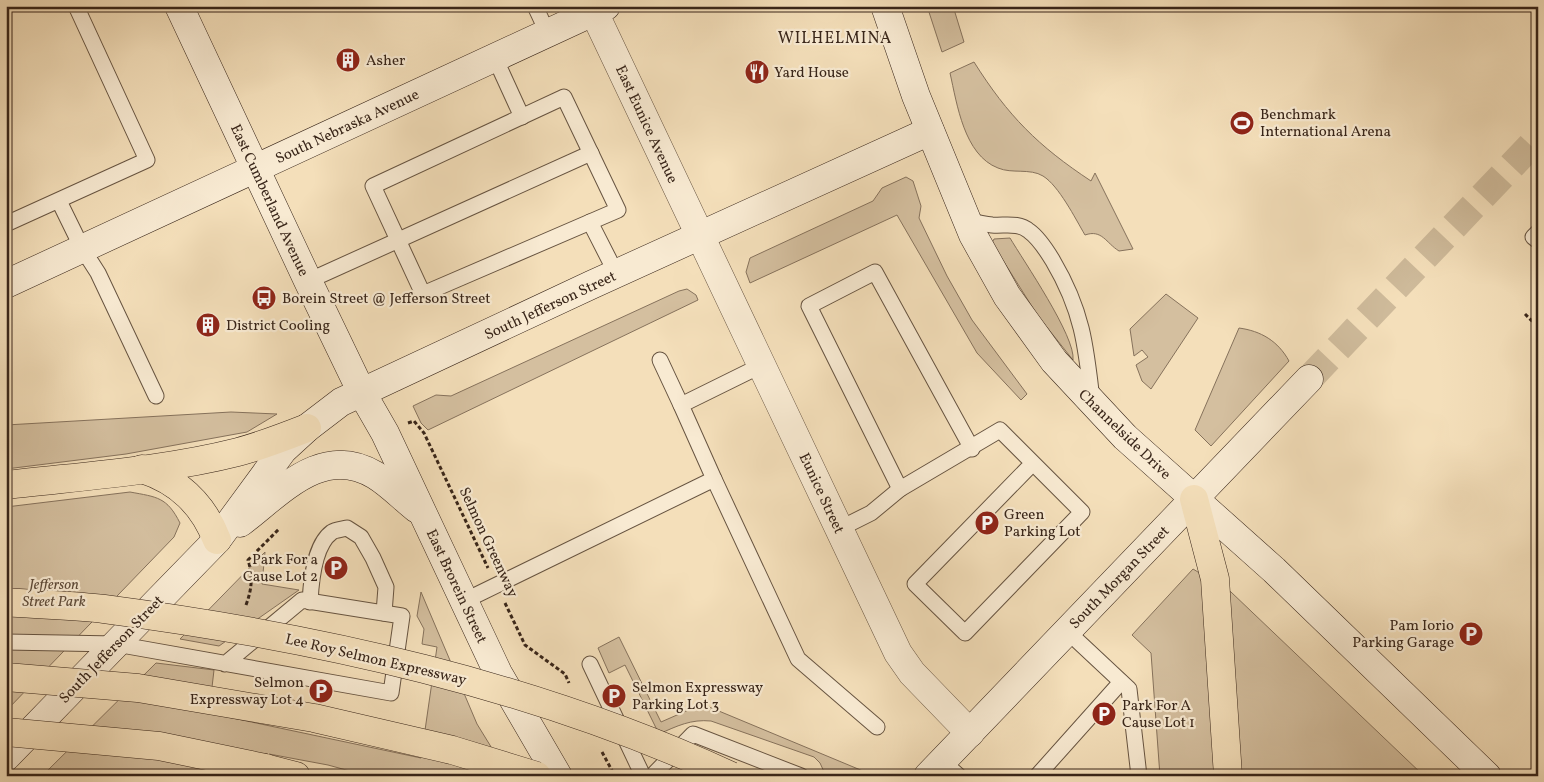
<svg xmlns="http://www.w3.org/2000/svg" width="1544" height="782" viewBox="0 0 1544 782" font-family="Vollkorn,serif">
<rect width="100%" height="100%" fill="#f4dfba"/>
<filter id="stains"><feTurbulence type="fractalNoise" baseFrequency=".004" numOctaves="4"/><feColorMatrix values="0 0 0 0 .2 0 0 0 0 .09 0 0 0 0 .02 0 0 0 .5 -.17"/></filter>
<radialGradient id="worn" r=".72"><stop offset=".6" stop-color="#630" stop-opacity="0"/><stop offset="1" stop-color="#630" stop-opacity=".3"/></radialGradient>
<g fill="#d4bf9f" stroke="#86725c">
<polygon points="927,6 953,6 964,42 942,52"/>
<path d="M974,62C1008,116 1038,146 1091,181L1095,173L1133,249L1119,251C1106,243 1102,229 1085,235C1075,218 1059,186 1043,176C1030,168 1012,174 998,168C964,155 957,104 950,73Z"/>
<polygon points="906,177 913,181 921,206 919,218 947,276 972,320 1027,394 1021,400 977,353 897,215 750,283 746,272 750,258 873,201 882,188"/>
<path d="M1010,238C1023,260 1076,337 1073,360L1038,316L992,243L994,239Z"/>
<polygon points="687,289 696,295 698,300 428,430 421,423 413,406 436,395 451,396 679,291"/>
<polygon points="1166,294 1198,318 1151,389 1142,381 1136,365 1148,357 1142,350 1134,356 1130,329"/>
<path d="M1239,328C1261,331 1278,341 1289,361L1211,446L1195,430Z"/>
<polygon points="231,412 277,414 247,432 126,454 6,469 6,425"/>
<path d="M130,492C157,497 167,497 180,523L174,537L6,711V507Z"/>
<polygon points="265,552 262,584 299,590 219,646 180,639"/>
<polygon points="1193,569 1231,592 1424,776 1160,776 1151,653 1132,635"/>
<polygon points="421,592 477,724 509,776 368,776 328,765 269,754 263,776 42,776 156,663 214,670 209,713 421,758 437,647 422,644 424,629 417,616"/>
<path d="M619,637L661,722L702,704L875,776H826L820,763L814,757L711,721C691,719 677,726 659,734L625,665L609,673L598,648Z"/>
</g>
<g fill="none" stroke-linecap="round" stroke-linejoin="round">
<polyline stroke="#ceba9a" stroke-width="28" stroke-dasharray="28 14" stroke-linecap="butt" points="1309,379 1538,138"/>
<defs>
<g id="lane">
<polyline points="535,6 548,34"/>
<polyline points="495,58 522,117"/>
<polygon points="564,97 618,210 423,294 373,186"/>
<polyline points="59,201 82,248 98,273 156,396"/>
<path d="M966,220C975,222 984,224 992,225C1005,226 1018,222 1029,231C1039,238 1047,251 1053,261C1082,310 1086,345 1092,400"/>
<polyline points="590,222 616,273"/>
<polyline points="6,224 147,160 76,6"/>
<polyline points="1538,232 1533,237 1538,241"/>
<polyline points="308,281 591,153"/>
<polyline points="660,360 681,405"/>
<polyline points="714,479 798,659 877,727"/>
<polyline points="900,489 809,306 875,272 972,449"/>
<polyline points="839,529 871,513 900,489 1000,430 1082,512 965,633 915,584 1032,464"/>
<polyline points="464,601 714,479 681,405 762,365"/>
<path d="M310,602C311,582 314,545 332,532C335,530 343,529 347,528L361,537L373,558L386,587L384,613"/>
<polyline points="1067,631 1129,689 1139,776"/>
<polyline points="6,642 116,644 391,693 402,616 302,600 225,664"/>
<polyline points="590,664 643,776"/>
<polyline points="942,761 959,776"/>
<polyline points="652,776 693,734 801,776"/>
<polyline points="1037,776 1121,682"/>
</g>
<polyline id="street" points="594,12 898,653 912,673 970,733"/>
<g id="secondary">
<polyline points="179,6 308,281 362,393 385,433 498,673 558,776"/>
<polyline points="885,6 916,96 973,235 1007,296 1054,361 1125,437 1274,570 1487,776"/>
<polyline points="6,284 606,6"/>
<path d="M240,523C280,493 322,443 375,475C390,484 403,498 417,509"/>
<polyline points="6,757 217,540 283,450 307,428 341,402 591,285 930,131"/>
<polyline points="928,776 1309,379"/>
</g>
<g id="highway">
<path d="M142,469C179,481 203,504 217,540"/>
<path d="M6,485C83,476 163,471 238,452C261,446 284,437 307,428"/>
<polyline points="1194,499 1215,579 1228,776"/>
<polyline points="265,768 296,776"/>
</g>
</defs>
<use href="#lane" stroke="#675441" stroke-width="17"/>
<use href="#street" stroke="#675441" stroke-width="29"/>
<use href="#secondary" stroke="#382519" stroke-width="29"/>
<use href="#highway" stroke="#382519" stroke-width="29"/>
<g stroke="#382519" stroke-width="3" stroke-dasharray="4 2.5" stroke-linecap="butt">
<polyline points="1525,314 1538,327"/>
<polyline points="408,423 414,421 424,433 488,568"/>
<polyline points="505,603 525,645 565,674 569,683"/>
<path d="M246,605C252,589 253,576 248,560L279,529"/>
<polyline points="602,752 615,776"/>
</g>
<use href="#lane" stroke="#f8ead2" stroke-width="15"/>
<use href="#street" stroke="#f8ead2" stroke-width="28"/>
<use href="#secondary" stroke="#f8ead2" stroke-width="28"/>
<use href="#highway" stroke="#f4dfba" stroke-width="28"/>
<defs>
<g id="highway-bridge">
<path d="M6,602C39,605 72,605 104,609C318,637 534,685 731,776"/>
<polyline points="6,677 138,688 314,718 452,750 537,776"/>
<polyline points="6,732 159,746 265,768"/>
</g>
</defs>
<use href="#highway-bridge" stroke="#382519" stroke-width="29" stroke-linecap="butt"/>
<use href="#highway-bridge" stroke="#f4dfba" stroke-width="28"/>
</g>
<defs>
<symbol id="building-disc" viewBox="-11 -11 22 22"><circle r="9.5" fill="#8f2418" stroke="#f8ead2"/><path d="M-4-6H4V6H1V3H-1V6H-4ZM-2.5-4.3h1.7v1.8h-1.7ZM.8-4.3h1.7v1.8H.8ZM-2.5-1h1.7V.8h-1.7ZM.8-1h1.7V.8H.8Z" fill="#fff"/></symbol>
<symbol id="restaurant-disc" viewBox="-11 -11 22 22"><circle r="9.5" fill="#8f2418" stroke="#f8ead2"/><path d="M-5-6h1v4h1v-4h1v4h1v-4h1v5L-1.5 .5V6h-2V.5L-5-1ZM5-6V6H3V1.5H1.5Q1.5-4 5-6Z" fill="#fff"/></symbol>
<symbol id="stadium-disc" viewBox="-11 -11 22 22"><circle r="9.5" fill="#8f2418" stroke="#f8ead2"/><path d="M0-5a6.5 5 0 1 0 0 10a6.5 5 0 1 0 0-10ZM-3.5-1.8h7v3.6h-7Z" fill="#fff"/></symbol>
<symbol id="bus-disc" viewBox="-11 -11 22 22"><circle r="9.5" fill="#8f2418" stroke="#f8ead2"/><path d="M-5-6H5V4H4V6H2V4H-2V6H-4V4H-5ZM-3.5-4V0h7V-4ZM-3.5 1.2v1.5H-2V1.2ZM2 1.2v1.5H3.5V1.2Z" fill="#fff"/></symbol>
<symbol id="parking-disc" viewBox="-11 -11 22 22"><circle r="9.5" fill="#8f2418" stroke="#f8ead2"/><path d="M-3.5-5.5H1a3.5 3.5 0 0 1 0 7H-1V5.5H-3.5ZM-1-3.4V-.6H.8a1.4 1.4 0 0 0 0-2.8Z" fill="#fff"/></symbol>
</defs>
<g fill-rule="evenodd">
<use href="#building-disc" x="334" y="46" width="28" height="28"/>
<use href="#restaurant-disc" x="743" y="58" width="28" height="28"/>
<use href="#stadium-disc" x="1228" y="109" width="28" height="28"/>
<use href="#bus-disc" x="250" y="284" width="28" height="28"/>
<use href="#building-disc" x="194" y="311" width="28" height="28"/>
<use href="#parking-disc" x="973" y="509" width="28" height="28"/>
<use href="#parking-disc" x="322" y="554" width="28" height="28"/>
<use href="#parking-disc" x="1457" y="620" width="28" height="28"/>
<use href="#parking-disc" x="307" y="677" width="28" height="28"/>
<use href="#parking-disc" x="600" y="682" width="28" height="28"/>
<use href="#parking-disc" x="1090" y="700" width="28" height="28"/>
</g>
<g text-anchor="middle" stroke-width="4.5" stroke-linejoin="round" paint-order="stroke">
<g font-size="15" fill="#382519" stroke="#f8ead2" text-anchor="start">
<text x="366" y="65">Asher</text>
<text x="774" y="77">Yard House</text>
<text x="1260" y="119">Benchmark<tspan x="1260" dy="17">International Arena</tspan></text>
<text x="282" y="303">Borein Street @ Jefferson Street</text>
<text x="226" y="330">District Cooling</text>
<text x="1004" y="519">Green<tspan x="1004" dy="17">Parking Lot</tspan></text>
<text x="318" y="564" text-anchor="end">Park For a<tspan x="318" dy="17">Cause Lot 2</tspan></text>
<text x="1454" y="630" text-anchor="end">Pam Iorio<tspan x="1454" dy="17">Parking Garage</tspan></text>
<text x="304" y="687" text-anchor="end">Selmon<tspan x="304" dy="17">Expressway Lot 4</tspan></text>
<text x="632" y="692">Selmon Expressway<tspan x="632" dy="17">Parking Lot 3</tspan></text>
<text x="1122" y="710">Park For A<tspan x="1122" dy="17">Cause Lot 1</tspan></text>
</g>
<g font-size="15" fill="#382519" stroke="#f8ead2">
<text transform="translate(647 124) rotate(65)" y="5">East Eunice Avenue</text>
<text transform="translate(347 126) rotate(-25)" y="5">South Nebraska Avenue</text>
<text transform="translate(270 200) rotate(65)" y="5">East Cumberland Avenue</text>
<text transform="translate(550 305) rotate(-25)" y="5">South Jefferson Street</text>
<text transform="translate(1125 434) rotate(44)" y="5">Channelside Drive</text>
<text transform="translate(822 493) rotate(65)" y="5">Eunice Street</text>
<text transform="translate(489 542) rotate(65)" y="5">Selmon Greenway</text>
<text transform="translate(1119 577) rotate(-46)" y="5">South Morgan Street</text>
<text transform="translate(457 586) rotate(65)" y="5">East Brorein Street</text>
<text transform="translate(111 649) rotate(-46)" y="5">South Jefferson Street</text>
<text transform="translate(376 659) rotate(13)" y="5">Lee Roy Selmon Expressway</text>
</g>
<g font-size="15" font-style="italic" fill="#5f4c3a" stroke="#f8ead2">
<text x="54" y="589">Jefferson<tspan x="54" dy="17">Street Park</tspan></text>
</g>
<g font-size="16" letter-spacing="1" fill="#382519" stroke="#f8ead2">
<text x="835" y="43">WILHELMINA</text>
</g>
</g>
<rect width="1544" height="782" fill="none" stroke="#f4dfba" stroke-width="25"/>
<rect x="8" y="8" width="1529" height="767" fill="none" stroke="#382519" stroke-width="2.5"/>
<rect x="12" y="12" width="1519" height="757" fill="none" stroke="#382519"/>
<rect width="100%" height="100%" filter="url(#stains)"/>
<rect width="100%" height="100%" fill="url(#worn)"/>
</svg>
